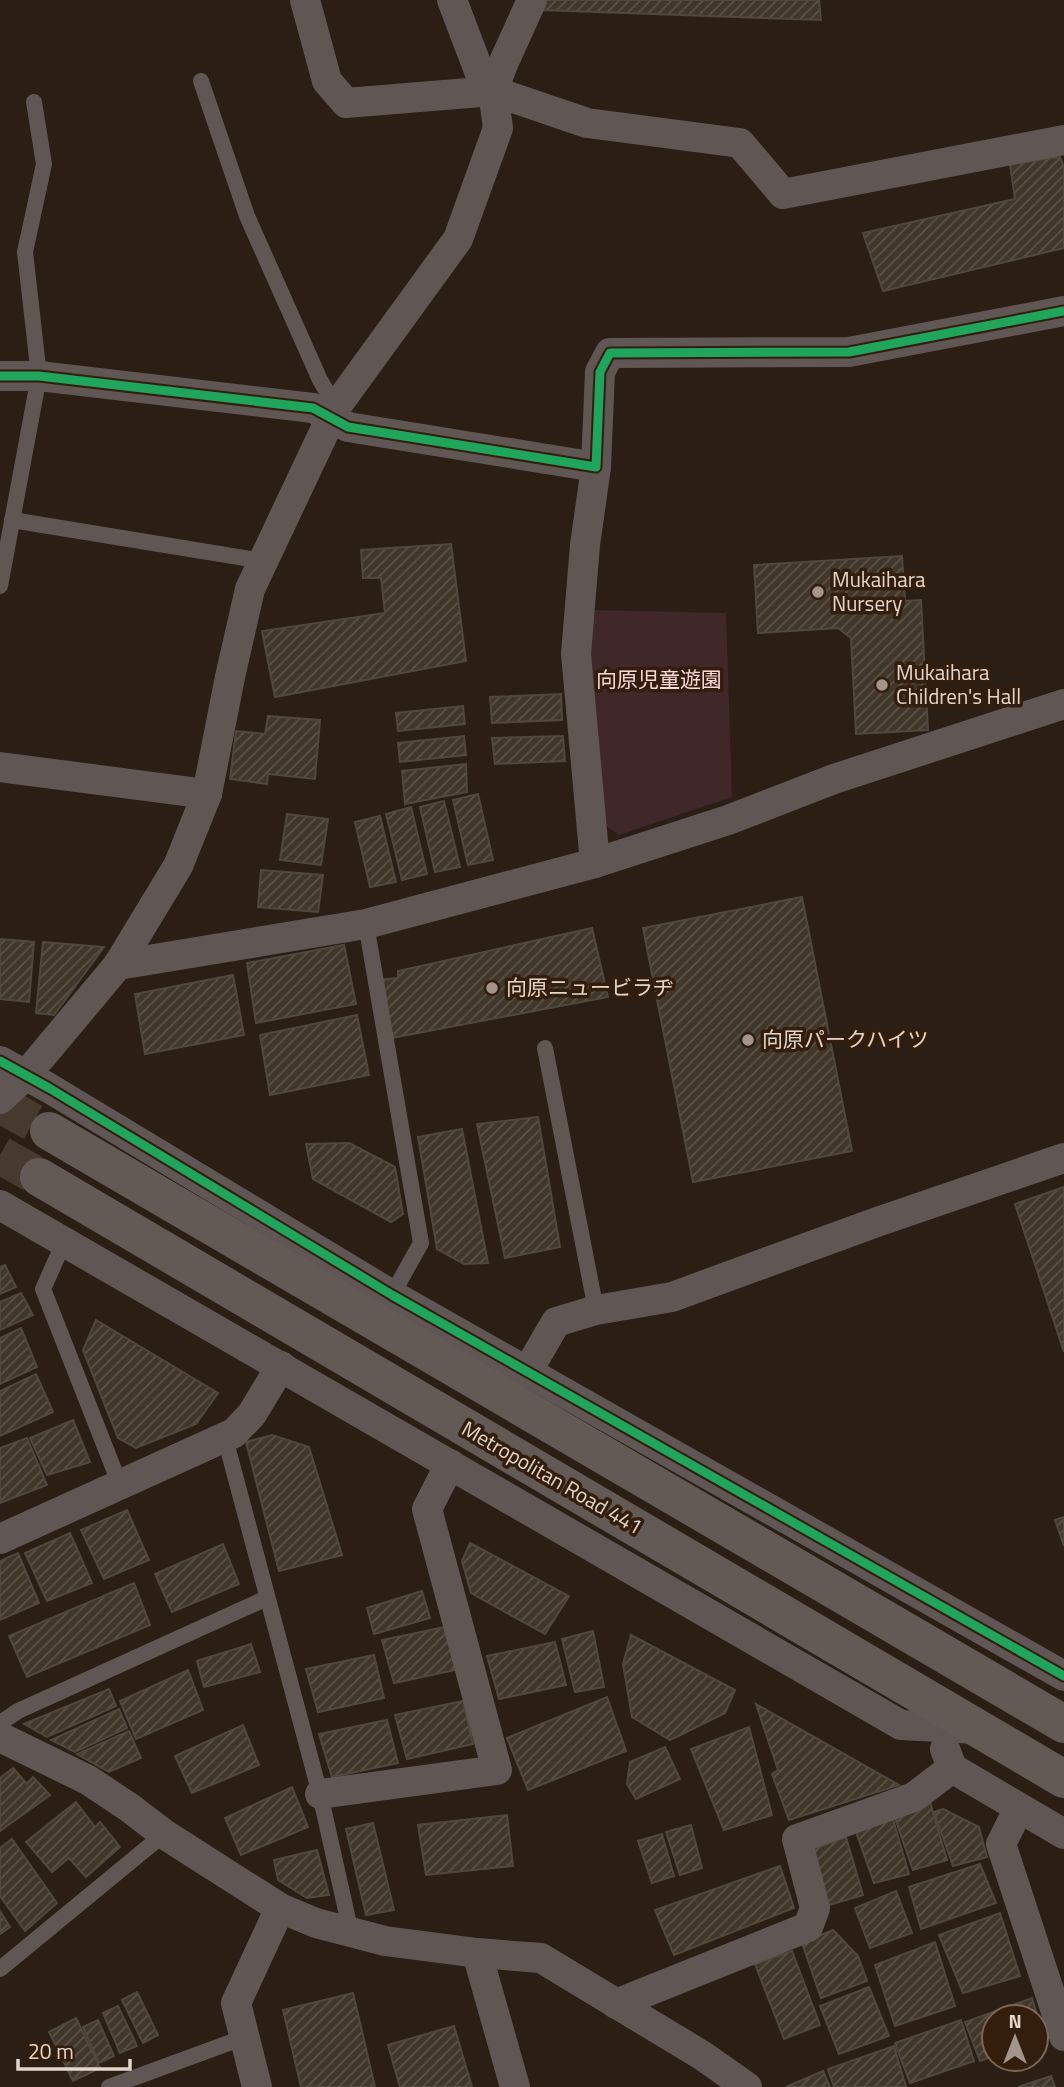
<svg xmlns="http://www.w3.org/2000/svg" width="1064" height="2087" viewBox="0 0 1064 2087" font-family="'Titillium Web','Noto Sans JP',sans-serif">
<defs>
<pattern id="building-hatch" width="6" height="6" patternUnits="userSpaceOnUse" patternTransform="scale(1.75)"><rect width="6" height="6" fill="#41362a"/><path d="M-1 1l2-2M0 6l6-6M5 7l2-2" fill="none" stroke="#5c5248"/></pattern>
</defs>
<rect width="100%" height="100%" fill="#2a1e15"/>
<polygon fill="#402729" points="593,610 726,613 732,797 619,835 606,826 588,655"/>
<g fill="url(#building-hatch)" stroke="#50483f" stroke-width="2">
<polygon points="547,0 819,0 821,20 542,10"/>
<polygon points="1060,157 1064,167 1064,248 883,291 863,233 1015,199 1010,164"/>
<polygon points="451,544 466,661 275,697 262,631 385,613 381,578 363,578 361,550"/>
<polygon points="902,556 905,601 921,600 928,730 856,734 851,638 838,628 758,633 754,565"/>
<polygon points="561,694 562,720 492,723 490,697"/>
<polygon points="463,706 465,724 398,731 396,713"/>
<polygon points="268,716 320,720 315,779 268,774 267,784 230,779 236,731 265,734"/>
<polygon points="464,736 466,755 400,762 398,743"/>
<polygon points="563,736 565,761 495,764 492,738"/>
<polygon points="466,764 467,792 405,804 402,771"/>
<polygon points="478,794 493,860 468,865 453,800"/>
<polygon points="444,801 460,867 435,872 420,807"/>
<polygon points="411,807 427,874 402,880 386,814"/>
<polygon points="287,814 328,819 321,865 280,860"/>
<polygon points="380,816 396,882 370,887 355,822"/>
<polygon points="261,870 323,875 318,912 258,907"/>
<polygon points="802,897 852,1151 693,1182 643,928"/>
<polygon points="592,928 608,997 386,1039 376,980 398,978 398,971"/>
<polygon points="0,939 34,942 29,1002 0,999"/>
<polygon points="43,942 104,947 54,1015 36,1013"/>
<polygon points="344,945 356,1004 256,1023 247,963"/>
<polygon points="233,975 244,1035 145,1054 135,994"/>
<polygon points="357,1015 369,1075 270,1095 260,1035"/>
<polygon points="538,1117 560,1247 505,1258 477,1124"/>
<polygon points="462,1129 488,1263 464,1264 437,1249 418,1137"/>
<polygon points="349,1143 395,1167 403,1214 391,1222 313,1179 306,1144"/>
<polygon points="1064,1187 1064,1352 1015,1204"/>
<polygon points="5,1265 16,1287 0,1294 0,1267"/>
<polygon points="21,1293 33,1315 0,1330 0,1302"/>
<polygon points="96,1320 218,1393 196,1424 136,1448 118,1438 83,1350"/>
<polygon points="21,1328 37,1367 0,1384 0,1338"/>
<polygon points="36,1374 53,1412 0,1436 0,1391"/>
<polygon points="73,1420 90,1462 47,1475 30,1438"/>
<polygon points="272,1435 309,1447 342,1555 279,1571 246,1442"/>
<polygon points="27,1438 47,1485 0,1503 0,1448"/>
<polygon points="127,1510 149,1560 104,1579 81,1530"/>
<polygon points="1064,1517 1064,1546 1055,1520"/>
<polygon points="70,1533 92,1583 47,1601 25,1553"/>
<polygon points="470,1543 569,1596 545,1634 471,1593 462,1561"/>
<polygon points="223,1544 239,1584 172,1612 155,1574"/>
<polygon points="18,1553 39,1603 0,1620 0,1561"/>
<polygon points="134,1583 150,1625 27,1677 9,1636"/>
<polygon points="422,1591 430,1618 374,1634 367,1608"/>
<polygon points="450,1626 460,1669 394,1683 382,1640"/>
<polygon points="593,1631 604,1687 575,1692 562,1639"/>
<polygon points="631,1635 735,1690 725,1713 670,1740 632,1717 623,1664"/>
<polygon points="555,1642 566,1685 499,1699 487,1656"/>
<polygon points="251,1644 260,1672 204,1687 197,1661"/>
<polygon points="374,1655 384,1698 318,1712 306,1669"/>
<polygon points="188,1670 203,1710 136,1739 120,1701"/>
<polygon points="109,1689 116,1706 47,1737 24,1724"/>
<polygon points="607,1697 626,1751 528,1790 507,1738"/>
<polygon points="463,1701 473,1744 407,1759 395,1715"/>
<polygon points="756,1704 899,1785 789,1820 772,1774 778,1770"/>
<polygon points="119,1709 127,1728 75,1752 51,1740"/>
<polygon points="387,1720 398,1763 332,1777 319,1734"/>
<polygon points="243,1725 259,1765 192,1793 175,1756"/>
<polygon points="749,1727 772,1815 724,1830 691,1749"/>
<polygon points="129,1731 141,1758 109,1772 77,1754"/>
<polygon points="665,1747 680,1779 636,1799 627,1784 630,1762"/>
<polygon points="13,1768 27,1784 33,1777 50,1795 0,1831 0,1778"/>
<polygon points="292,1787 308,1827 241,1855 225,1818"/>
<polygon points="76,1802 95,1827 100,1822 120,1847 86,1877 69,1858 52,1872 26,1842"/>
<polygon points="930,1802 947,1860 913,1870 894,1815"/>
<polygon points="943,1809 979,1827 987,1857 953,1866 934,1812"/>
<polygon points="507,1815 513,1866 426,1875 418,1825"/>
<polygon points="892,1816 909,1874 874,1883 855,1829"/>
<polygon points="373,1823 394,1910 366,1915 346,1829"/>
<polygon points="691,1825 702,1868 680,1875 666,1832"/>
<polygon points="662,1834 674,1876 652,1883 638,1841"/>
<polygon points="846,1837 863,1895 829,1905 810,1850"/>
<polygon points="12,1839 57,1903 25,1931 0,1896 0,1848"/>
<polygon points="317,1850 329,1895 307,1898 278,1880 274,1860"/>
<polygon points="980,1864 996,1903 921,1929 909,1887"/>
<polygon points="780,1866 794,1908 674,1955 655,1910"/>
<polygon points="896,1891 912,1933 870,1948 855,1908"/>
<polygon points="0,1911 10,1927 0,1934"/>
<polygon points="1000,1913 1020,1976 963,1993 939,1935"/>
<polygon points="833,1930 858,1956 867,1981 821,1998 802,1943"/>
<polygon points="935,1942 955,2006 895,2026 875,1965"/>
<polygon points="792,1951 820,2025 784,2039 755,1964"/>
<polygon points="869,1987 889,2036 839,2054 820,2006"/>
<polygon points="137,1992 158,2035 143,2043 122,2000"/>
<polygon points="353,1993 375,2087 301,2087 283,2010"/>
<polygon points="1032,1998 1044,2040 1036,2042 1036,2017 994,2017 994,2056 980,2061 965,2022"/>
<polygon points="118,2006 137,2046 120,2053 103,2013"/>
<polygon points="76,2018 100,2068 73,2081 49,2032"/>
<polygon points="98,2020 114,2056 99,2063 83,2027"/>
<polygon points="961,2020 974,2061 910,2083 895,2043"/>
<polygon points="454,2026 472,2087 400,2087 388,2045"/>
<polygon points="894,2046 906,2087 834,2087 828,2069"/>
<polygon points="823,2071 830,2087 786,2087"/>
<polygon points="1051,2076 1055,2087 1018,2087"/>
</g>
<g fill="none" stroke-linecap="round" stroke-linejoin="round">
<g stroke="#463930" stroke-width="38" stroke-dasharray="38 19" stroke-linecap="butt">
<polyline points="0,1104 49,1131"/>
<polyline points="0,1155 39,1177"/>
</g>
<g stroke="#605754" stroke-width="16">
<polyline points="201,81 247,216 320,380 336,407"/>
<polyline points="12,520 263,561"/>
<polyline points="0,586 39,376 25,252 44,164 34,102"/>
<polyline points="366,924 421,1243 392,1295"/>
<polyline points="545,1048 596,1310"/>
<polyline points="64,1242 43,1289 120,1485"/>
<polyline points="225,1438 320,1794 351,1933"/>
<polyline points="0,1723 18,1711 267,1598"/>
<polyline points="0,1969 164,1834"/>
<polyline points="109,2087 245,2037"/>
</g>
<g stroke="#605754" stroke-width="30">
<polyline points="305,0 327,81 346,103 493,91 587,123 740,143 783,194 1064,140"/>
<polyline points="493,91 503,64 532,0"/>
<polyline points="0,376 39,376 313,408 348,427 596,467 600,372 610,353 849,352 1064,311"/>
<polyline points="0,767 207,794"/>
<polyline points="595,863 576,654 585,545 596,467"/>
<polyline points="118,965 178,866 207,794 230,677 250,589 336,407 458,239 498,128 493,91 479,71 452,0"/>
<polyline points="0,1061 49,1088 392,1295 1064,1676"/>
<polyline points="0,1099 26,1075 118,965 366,924 595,863 728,820 834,779 1064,704"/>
<polyline points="0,1205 901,1725 976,1729"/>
<polyline points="527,1372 556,1322 596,1310 672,1297 877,1222 1064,1158"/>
<polyline points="0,1539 234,1433 252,1414 281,1366"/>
<polyline points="0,1737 88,1780 130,1808 164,1834 280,1908 316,1923 385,1941 477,1953 541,1958 703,2056 747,2087"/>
<polyline points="945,1749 952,1768 1064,1834"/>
<polyline points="320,1794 497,1770 427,1509 450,1464"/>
<polyline points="1019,1808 1001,1844 1064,2036"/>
<polyline points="477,1953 515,2087"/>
<polyline points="616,2004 808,1927 815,1908 797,1839 914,1797 952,1768"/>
<polyline points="257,2087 236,2003 280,1908"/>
</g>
<g stroke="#635955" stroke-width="38">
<polyline points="49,1131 1064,1724"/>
<polyline points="39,1177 1064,1779"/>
</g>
<defs>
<g id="cycleway">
<polyline points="0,376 39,376 313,408 348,427 596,467 600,372 610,353 849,352 1064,311"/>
<polyline points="0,1061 49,1088 392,1295 1064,1676"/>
</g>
</defs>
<use href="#cycleway" stroke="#331d0c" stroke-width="13"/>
<use href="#cycleway" stroke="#20a55d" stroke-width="9"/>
</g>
<g fill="#a3958b" stroke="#331d0c" stroke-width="2.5">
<circle cx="818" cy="592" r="7"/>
<circle cx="882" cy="685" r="7"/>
<circle cx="492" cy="988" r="7"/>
<circle cx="748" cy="1040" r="7"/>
</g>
<g text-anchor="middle" stroke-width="7" stroke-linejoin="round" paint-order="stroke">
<g font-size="21" fill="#e4d5cb" stroke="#331d0c" text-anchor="start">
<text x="832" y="587">Mukaihara<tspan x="832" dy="24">Nursery</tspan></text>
<text x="896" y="680">Mukaihara<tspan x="896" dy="24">Children's Hall</tspan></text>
<text x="506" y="995">向原ニュービラヂ</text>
<text x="762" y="1047">向原パークハイツ</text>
</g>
<g font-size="21" fill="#f8d6d9" stroke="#331d0c">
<text x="659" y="687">向原児童遊園</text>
</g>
<g font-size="21" fill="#e4d5cb" stroke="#331d0c">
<text transform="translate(552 1478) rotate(30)" y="7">Metropolitan Road 441</text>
</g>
</g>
<g transform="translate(1015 2038)"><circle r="33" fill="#331d0c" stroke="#7a6758" stroke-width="2"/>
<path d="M0-5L12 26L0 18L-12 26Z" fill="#a3958b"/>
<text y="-10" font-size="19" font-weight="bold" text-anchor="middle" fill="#e4d5cb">N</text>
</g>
<path d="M18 2059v10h112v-10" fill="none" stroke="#e4d5cb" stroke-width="3.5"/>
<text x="28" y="2059" font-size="21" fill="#e4d5cb" stroke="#331d0c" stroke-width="5" paint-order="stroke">20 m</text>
</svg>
